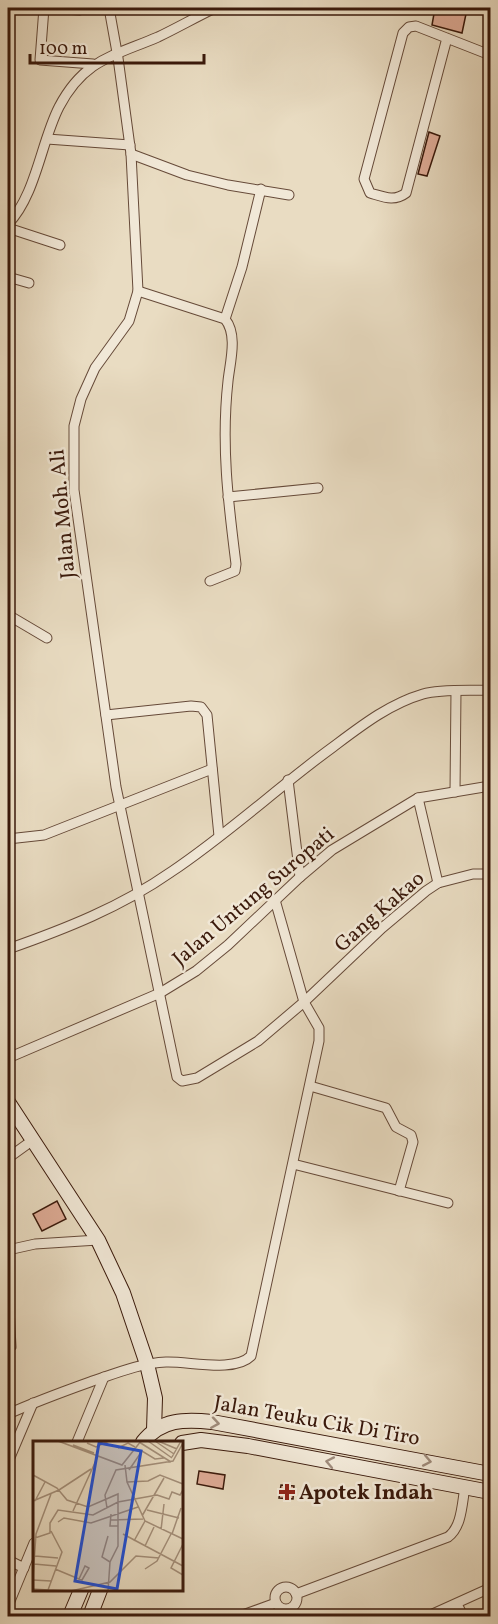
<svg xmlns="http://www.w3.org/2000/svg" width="498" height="1624" viewBox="0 0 498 1624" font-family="Vollkorn,serif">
<rect width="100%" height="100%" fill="#e9dcc2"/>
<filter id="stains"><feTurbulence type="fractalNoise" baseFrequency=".00333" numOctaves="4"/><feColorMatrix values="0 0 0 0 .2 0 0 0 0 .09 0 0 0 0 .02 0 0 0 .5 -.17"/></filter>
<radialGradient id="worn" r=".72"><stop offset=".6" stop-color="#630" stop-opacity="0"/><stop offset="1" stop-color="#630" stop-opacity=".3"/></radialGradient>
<g fill="#dfac97" stroke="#3a190b" stroke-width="1.5">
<polygon points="435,8 448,9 466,14 462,33 432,25"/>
<polygon points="429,132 440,136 427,176 418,174"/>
<polygon points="57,1201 66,1219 42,1231 33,1214"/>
<polygon points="199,1471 225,1475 223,1489 197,1484"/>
<polygon points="281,1485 294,1486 293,1499 279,1498"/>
</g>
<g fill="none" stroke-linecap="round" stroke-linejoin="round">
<defs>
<polyline id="lane" points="8,1250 13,1347"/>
<g id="street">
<polyline points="44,8 40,60 93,64"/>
<polyline points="48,8 80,10"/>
<polyline points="109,8 118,58 131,154 138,291 129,321 95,368 81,399 74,426 74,490 116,787 177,1077 182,1081 197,1078 258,1041 304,1002 382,928 426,891 438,883 473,874 490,874"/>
<path d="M447,38L406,193C394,202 384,197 370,193L364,179L403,33L409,27L416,26L490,55"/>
<polyline points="47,139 130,145"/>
<polyline points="131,154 187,175 228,185 289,195"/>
<path d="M8,224C36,195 41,142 59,107C84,59 114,56 158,37C177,28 196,17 215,8"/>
<polyline points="8,228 60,245"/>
<polyline points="8,277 29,283"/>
<path d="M138,291L225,319C238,335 230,362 228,381C221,444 228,501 236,564L235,571L210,581"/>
<polyline points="225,319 242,267 261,189"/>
<polyline points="228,497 318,488"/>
<polyline points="8,615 47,638"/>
<polyline points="106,715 191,706 201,707 207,715 219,836"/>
<polyline points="288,780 300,877"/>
<polyline points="455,792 456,691"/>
<polyline points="418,798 438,883"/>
<polyline points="8,839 44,835 212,769"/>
<path d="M8,949C65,929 121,907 171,872C228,834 278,787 333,747C361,726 389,704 423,694C441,689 470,691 490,690"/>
<polyline points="8,1058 160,993 196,971 228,945 300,877 332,850 418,798 490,786"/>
<polyline points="310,1086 386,1108 396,1127 411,1135 413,1142 399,1191"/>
<polyline points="8,1158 33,1140"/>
<polyline points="293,1164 448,1203"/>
<polyline points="8,1250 35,1244 98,1240"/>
<path d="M8,1414C35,1402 62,1392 90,1382C114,1374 140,1363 166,1362C189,1361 234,1373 251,1356L319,1041V1028L304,1002L275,900"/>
<polyline points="77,1442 104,1377"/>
<polyline points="8,1462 33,1403"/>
<polyline points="8,1560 24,1568"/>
<circle cx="286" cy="1598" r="11"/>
<path d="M296,1594L448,1537C462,1527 462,1503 465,1487"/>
<polyline points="457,1604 463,1616"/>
<polyline points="8,1606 34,1543"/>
<polyline points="240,1616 276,1603"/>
<polyline points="428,1616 490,1588"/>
</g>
<g id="secondary">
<polyline points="8,1102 98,1240 123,1293 147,1364 155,1398 154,1430"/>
<path d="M143,1442C161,1419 185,1419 212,1422L490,1474"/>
<polyline points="182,1443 201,1440 248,1446 490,1492"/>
<polyline points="70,1616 81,1590"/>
<polyline points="90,1616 100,1590"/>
</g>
</defs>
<use href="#lane" stroke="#664a39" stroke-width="7"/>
<use href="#street" stroke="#664a39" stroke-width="11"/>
<use href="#secondary" stroke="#3a190b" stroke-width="16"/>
<use href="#lane" stroke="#f1e8d7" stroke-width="4.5"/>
<use href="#street" stroke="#f1e8d7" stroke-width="9"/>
<use href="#secondary" stroke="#f1e8d7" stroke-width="14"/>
</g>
<defs><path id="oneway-chevron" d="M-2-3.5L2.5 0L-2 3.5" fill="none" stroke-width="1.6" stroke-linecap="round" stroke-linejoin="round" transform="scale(1.5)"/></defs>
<g stroke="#9f8b7b">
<use href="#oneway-chevron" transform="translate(215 1423) rotate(9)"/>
<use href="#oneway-chevron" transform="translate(427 1461) rotate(11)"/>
<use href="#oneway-chevron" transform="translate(330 1462) rotate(-169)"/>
</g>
<path fill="#8f2418" stroke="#f1e8d7" stroke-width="2" d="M284 1483h6v6h6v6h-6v6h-6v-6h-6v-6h6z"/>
<g text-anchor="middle" stroke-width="5" stroke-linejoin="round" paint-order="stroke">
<g font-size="21" fill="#3a190b" stroke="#f1e8d7">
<text transform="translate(62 514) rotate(-95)" y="7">Jalan Moh. Ali</text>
<text transform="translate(253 896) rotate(-40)" y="7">Jalan Untung Suropati</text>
<text transform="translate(379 911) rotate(-41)" y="7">Gang Kakao</text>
<text transform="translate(317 1420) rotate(10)" y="7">Jalan Teuku Cik Di Tiro</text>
</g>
<g font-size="21" font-weight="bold" fill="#3a190b" stroke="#f1e8d7" text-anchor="start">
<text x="299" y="1499">Apotek Indah</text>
</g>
</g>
<g transform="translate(33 1441)">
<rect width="150" height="150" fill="#e9dcc2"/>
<path fill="none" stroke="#a38e79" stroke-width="1.5" d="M25,0L89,24L108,0M115,0L139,17M122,0L141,13M125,0L144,8M106,1L138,21M54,2L63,6L76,0M40,4L61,12M85,7L95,2L102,6M139,16L148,0M92,24L94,41L112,80L150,98M96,29L109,10L122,18L131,17M0,34L24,47L34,59L55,66L85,53V105L77,121L75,150M94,41L115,40L127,34L150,43M0,60L26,49L58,28M2,60L12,41M74,67L72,54L83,29L140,20L150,2M114,69L146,77M40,70L65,15M78,73L77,85H85M109,75L131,37M77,79L110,78M25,81L31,77L58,82L105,66M128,89L131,63M90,93L150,125M139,93L148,67M75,95L69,116L77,121M2,97L17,92V82L25,69L60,74L85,61L124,54L136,58L139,51L147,54L150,49M101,100L112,80M150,103L138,127L150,134M112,105L121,86M2,115L25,117M1,123L23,125M52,125L56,127L49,139L46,138ZM22,128L46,138M112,128L124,120L138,93M0,137L3,93L18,53M0,139L18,140M0,148L15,149L29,111L18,90M15,149L37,150M38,150L77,141L103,115L126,117"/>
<path fill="#1d4ed8" fill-opacity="0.15" stroke="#1d4ed8" stroke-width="3" d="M66,2L108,10L84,148L42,140Z"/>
<rect width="150" height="150" fill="none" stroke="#3a190b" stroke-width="3"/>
</g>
<rect width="498" height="1624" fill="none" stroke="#e9dcc2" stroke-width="30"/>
<rect x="9" y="9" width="480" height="1606" fill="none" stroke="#3a190b" stroke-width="3"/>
<rect x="15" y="15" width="468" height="1594" fill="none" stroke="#3a190b" stroke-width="1.5"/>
<path d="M30 54v9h174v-9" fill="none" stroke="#3a190b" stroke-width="3"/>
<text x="39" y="54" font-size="18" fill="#3a190b" stroke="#f1e8d7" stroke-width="4.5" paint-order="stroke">100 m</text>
<rect width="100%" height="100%" filter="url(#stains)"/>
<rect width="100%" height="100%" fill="url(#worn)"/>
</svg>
